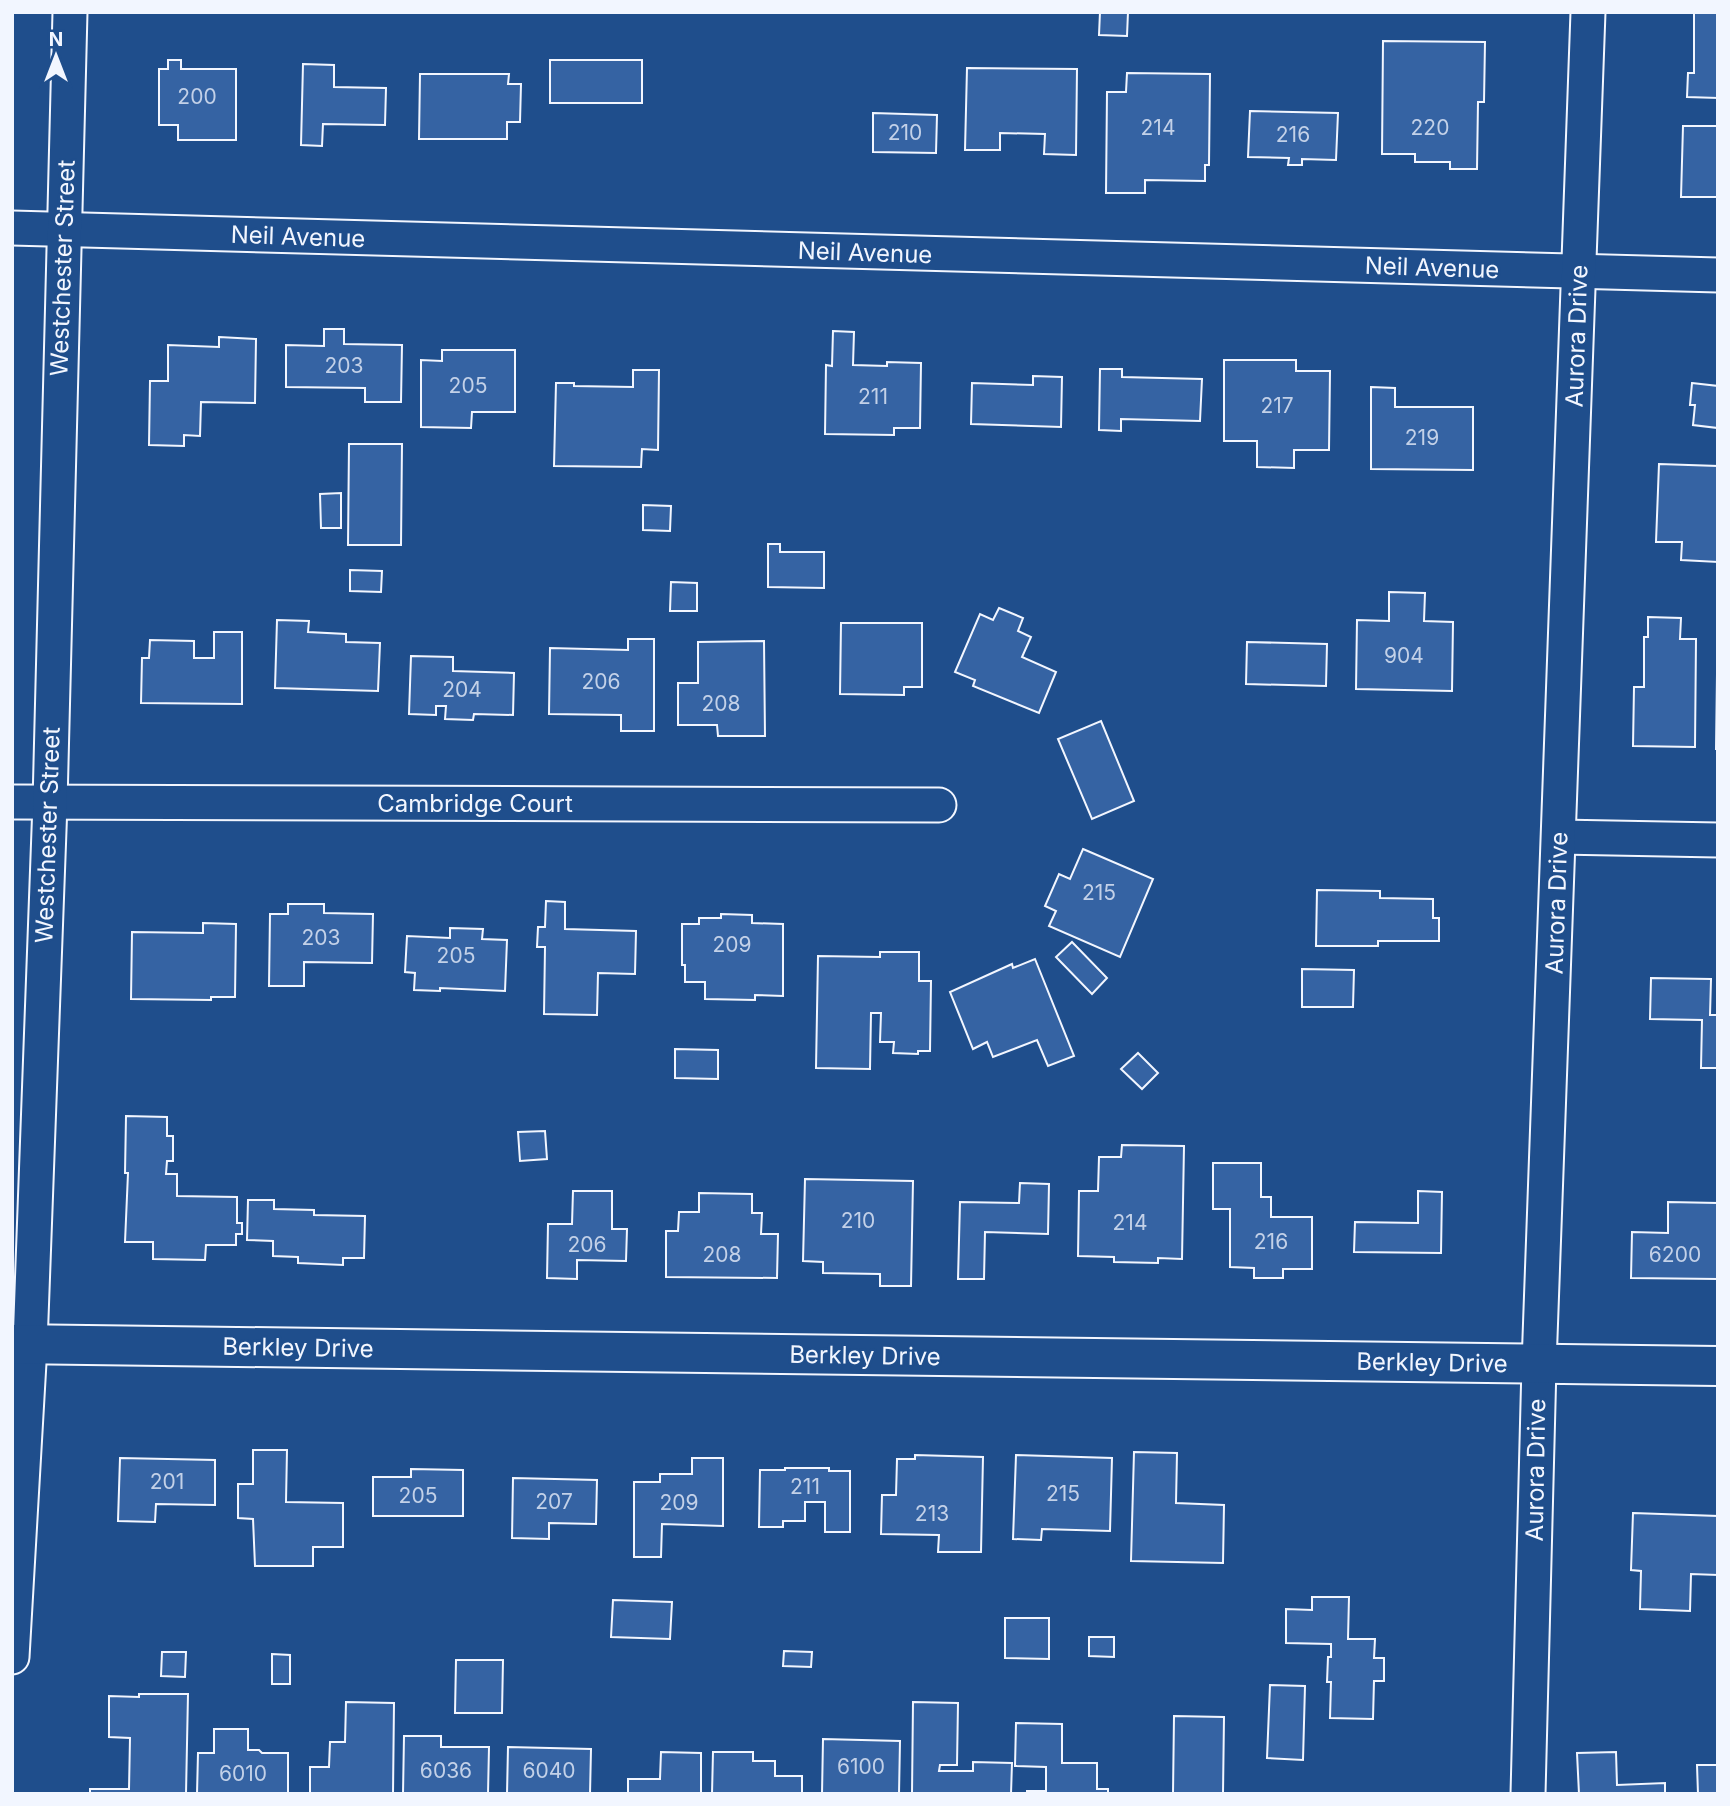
<svg xmlns="http://www.w3.org/2000/svg" width="1730" height="1806" viewBox="0 0 1730 1806" font-family="Inter,sans-serif">
<rect width="100%" height="100%" fill="#1f4e8c"/>
<g fill="#3563a3" stroke="#f2f6ff" stroke-width="2">
<polygon points="1100,12 1128,12 1127,36 1099,35"/>
<polygon points="1694,12 1718,12 1718,98 1687,97 1688,73 1694,73"/>
<polygon points="1383,41 1485,42 1484,102 1478,102 1477,169 1450,169 1450,162 1415,162 1415,154 1382,154"/>
<polygon points="168,60 181,60 181,69 236,69 236,140 178,140 178,125 159,125 159,69 168,69"/>
<rect x="550" y="60" width="92" height="43"/>
<polygon points="303,64 334,65 334,87 386,88 385,125 323,124 322,146 301,145"/>
<polygon points="967,68 1077,69 1076,155 1044,154 1045,134 1000,133 1000,150 965,150"/>
<polygon points="1127,73 1210,74 1209,165 1205,165 1205,181 1145,180 1145,193 1106,193 1107,92 1126,92"/>
<polygon points="420,74 509,74 508,84 521,84 520,122 507,122 507,139 419,139"/>
<polygon points="1250,111 1338,113 1336,160 1302,159 1302,165 1288,165 1289,158 1248,157"/>
<polygon points="873,113 937,115 936,153 873,152"/>
<polygon points="1683,126 1718,126 1718,197 1681,197"/>
<polygon points="324,329 344,329 344,344 402,345 401,402 365,402 365,388 286,387 286,345 324,346"/>
<polygon points="833,331 854,332 853,365 887,366 887,362 921,363 920,428 894,428 894,435 825,434 826,365 832,366"/>
<polygon points="219,337 256,339 255,403 201,402 200,436 184,435 184,446 149,445 150,381 168,381 168,345 219,347"/>
<polygon points="442,350 515,350 515,412 472,412 471,428 421,427 421,360 442,361"/>
<polygon points="1224,360 1296,360 1296,371 1330,371 1329,450 1294,450 1294,468 1257,467 1257,441 1224,441"/>
<polygon points="1100,369 1122,369 1122,377 1202,379 1200,421 1121,419 1121,431 1099,430"/>
<polygon points="633,370 659,370 658,450 642,449 641,467 554,466 556,383 574,383 574,386 633,387"/>
<polygon points="1033,376 1062,377 1061,427 971,424 972,383 1033,385"/>
<polygon points="1692,383 1718,386 1718,428 1693,425 1695,405 1690,405"/>
<polygon points="1371,387 1395,388 1395,407 1473,407 1473,470 1371,469"/>
<polygon points="349,444 402,444 401,545 348,545"/>
<polygon points="1659,464 1718,466 1718,562 1681,560 1682,542 1656,542"/>
<polygon points="341,493 341,528 321,528 320,494"/>
<polygon points="643,505 671,506 670,531 643,530"/>
<polygon points="768,544 780,544 780,552 824,552 824,588 768,587"/>
<polygon points="350,570 382,571 381,592 350,591"/>
<polygon points="671,582 697,583 697,611 670,611"/>
<polygon points="1389,592 1425,593 1424,621 1453,622 1452,691 1356,689 1357,620 1389,621"/>
<polygon points="999,608 1023,618 1018,631 1031,637 1022,657 1056,672 1039,713 973,686 975,680 955,672 980,614 993,620"/>
<polygon points="1648,617 1681,618 1680,639 1696,639 1695,747 1633,746 1634,687 1644,687 1644,637 1648,637"/>
<polygon points="277,620 309,621 308,632 346,634 346,642 380,643 378,691 275,688"/>
<polygon points="841,623 922,623 922,687 904,687 904,695 840,694"/>
<polygon points="214,632 242,632 242,704 141,703 142,658 149,658 150,640 194,641 194,658 214,658"/>
<polygon points="628,639 654,639 654,731 621,731 621,715 549,714 550,648 628,650"/>
<polygon points="764,641 765,736 718,736 717,725 678,725 678,683 698,683 698,642"/>
<polygon points="1247,642 1327,644 1326,686 1246,684"/>
<polygon points="411,656 453,657 453,671 514,673 513,715 474,714 473,720 445,719 446,706 436,706 436,715 409,714"/>
<polygon points="1717,674 1718,674 1718,749 1716,749"/>
<polygon points="1101,721 1134,801 1092,819 1058,739"/>
<polygon points="1083,849 1153,879 1120,957 1049,926 1056,911 1045,906 1059,874 1070,879"/>
<polygon points="1317,890 1380,891 1380,898 1433,899 1433,918 1439,918 1439,941 1378,941 1378,946 1316,946"/>
<polygon points="546,901 565,902 565,929 636,931 635,974 598,973 597,1015 544,1014 545,947 537,947 538,927 545,927"/>
<polygon points="288,904 324,904 324,913 373,914 372,963 304,962 304,986 269,986 270,914 288,914"/>
<polygon points="721,914 752,915 752,923 783,924 783,996 755,995 755,1000 705,999 705,982 685,982 685,965 682,965 682,924 699,924 699,918 721,918"/>
<polygon points="203,923 236,924 235,997 211,997 211,1000 131,999 132,932 203,933"/>
<polygon points="450,928 483,929 482,939 507,940 505,991 440,988 440,991 414,990 415,973 405,972 407,936 450,938"/>
<polygon points="1072,942 1107,978 1092,994 1056,957"/>
<polygon points="880,952 919,952 919,981 931,981 930,1051 918,1051 918,1054 893,1053 894,1042 880,1042 881,1013 871,1013 870,1069 816,1068 818,956 880,957"/>
<polygon points="1035,959 1074,1056 1048,1066 1037,1040 993,1057 987,1042 973,1049 950,992 1012,964 1013,968"/>
<polygon points="1302,969 1354,970 1353,1007 1302,1007"/>
<polygon points="1651,978 1711,979 1710,1015 1718,1015 1718,1068 1701,1068 1702,1020 1650,1019"/>
<polygon points="675,1049 718,1050 718,1079 675,1078"/>
<polygon points="1138,1053 1158,1073 1142,1089 1121,1069"/>
<polygon points="126,1116 167,1117 167,1136 173,1136 173,1161 167,1161 166,1174 177,1174 177,1196 237,1197 237,1223 242,1223 242,1234 236,1234 236,1245 206,1245 205,1260 153,1259 153,1242 125,1242 128,1173 125,1173"/>
<polygon points="545,1131 547,1159 520,1161 518,1132"/>
<polygon points="1122,1145 1184,1146 1182,1259 1158,1258 1158,1263 1114,1262 1114,1257 1078,1256 1079,1191 1098,1191 1099,1157 1121,1157"/>
<polygon points="1213,1163 1261,1163 1261,1197 1271,1197 1271,1217 1312,1217 1312,1269 1283,1269 1283,1278 1254,1278 1254,1268 1230,1267 1230,1209 1213,1209"/>
<polygon points="805,1179 913,1181 911,1286 880,1286 880,1274 823,1273 823,1262 803,1261"/>
<polygon points="1020,1183 1049,1184 1048,1234 985,1232 984,1279 958,1279 960,1202 1019,1203"/>
<polygon points="573,1191 612,1191 612,1229 627,1229 626,1261 577,1260 577,1279 547,1278 548,1224 572,1224"/>
<polygon points="1418,1191 1442,1192 1441,1253 1354,1252 1355,1222 1418,1223"/>
<polygon points="699,1193 752,1194 752,1213 762,1213 761,1234 778,1234 777,1278 666,1277 666,1231 678,1231 679,1212 699,1212"/>
<polygon points="248,1200 274,1200 274,1209 314,1210 314,1215 365,1216 364,1258 343,1258 343,1265 298,1263 298,1257 273,1256 273,1241 247,1240"/>
<polygon points="1668,1202 1718,1203 1718,1279 1631,1278 1632,1232 1668,1233"/>
<polygon points="253,1450 287,1450 286,1502 343,1503 343,1547 313,1547 313,1566 255,1566 253,1519 238,1518 238,1484 253,1484"/>
<polygon points="1134,1452 1177,1453 1176,1503 1224,1505 1223,1563 1131,1561"/>
<polygon points="915,1455 983,1457 981,1552 938,1552 939,1535 881,1534 882,1495 896,1495 897,1459 915,1459"/>
<polygon points="1016,1455 1112,1458 1110,1531 1042,1529 1041,1540 1013,1539"/>
<polygon points="120,1458 215,1460 215,1505 156,1504 155,1522 118,1521"/>
<polygon points="692,1458 723,1458 723,1526 662,1524 661,1557 634,1557 634,1482 660,1482 660,1474 692,1474"/>
<polygon points="785,1468 829,1468 829,1471 850,1471 850,1532 825,1532 825,1502 805,1502 805,1521 783,1521 783,1527 759,1527 760,1470 785,1470"/>
<polygon points="411,1469 463,1470 463,1516 373,1516 373,1477 411,1477"/>
<polygon points="513,1478 597,1480 596,1524 549,1523 549,1539 512,1538"/>
<polygon points="1633,1513 1718,1516 1718,1575 1691,1574 1690,1611 1640,1609 1641,1571 1631,1570"/>
<polygon points="1312,1597 1349,1597 1348,1639 1375,1639 1374,1658 1384,1658 1384,1681 1374,1681 1373,1719 1330,1718 1331,1682 1327,1682 1328,1657 1331,1657 1331,1644 1286,1643 1286,1609 1312,1610"/>
<polygon points="613,1600 672,1602 670,1639 611,1637"/>
<polygon points="1005,1618 1049,1618 1049,1659 1005,1658"/>
<polygon points="1089,1637 1114,1637 1114,1657 1089,1656"/>
<polygon points="784,1651 812,1652 811,1667 783,1666"/>
<polygon points="162,1652 186,1652 185,1677 161,1676"/>
<polygon points="272,1654 290,1655 290,1684 272,1684"/>
<polygon points="456,1660 503,1660 502,1713 455,1713"/>
<polygon points="1270,1685 1305,1686 1303,1760 1267,1758"/>
<polygon points="139,1694 188,1694 186,1794 90,1794 90,1789 129,1789 130,1738 109,1737 109,1696 139,1697"/>
<polygon points="346,1702 394,1703 393,1794 310,1794 310,1767 329,1767 330,1742 345,1742"/>
<polygon points="913,1702 958,1703 957,1765 940,1765 939,1771 973,1771 973,1762 1012,1763 1011,1794 912,1794"/>
<polygon points="1174,1716 1224,1717 1223,1794 1173,1794"/>
<polygon points="1016,1723 1062,1724 1062,1763 1097,1763 1097,1789 1108,1789 1108,1794 1027,1794 1027,1791 1046,1791 1046,1767 1015,1766"/>
<polygon points="214,1729 248,1729 248,1750 259,1750 262,1753 288,1753 288,1794 197,1794 198,1753 214,1753"/>
<polygon points="404,1736 441,1736 441,1747 489,1747 488,1794 403,1794"/>
<polygon points="823,1739 900,1741 899,1794 822,1794"/>
<polygon points="508,1747 591,1749 590,1794 507,1794"/>
<polygon points="661,1752 701,1753 701,1794 628,1794 628,1779 660,1779"/>
<polygon points="713,1752 753,1752 753,1761 775,1761 775,1776 802,1776 802,1794 712,1794"/>
<polygon points="1616,1752 1617,1785 1665,1783 1665,1794 1579,1794 1577,1753"/>
<polygon points="1697,1765 1718,1765 1718,1794 1698,1794"/>
</g>
<g fill="none" stroke-linecap="round" stroke-linejoin="round">
<defs>
<g id="street">
<polyline points="12,228 1718,275"/>
<polyline points="12,802 939,805"/>
<polyline points="1559,837 1718,840"/>
<polyline points="12,1657 30,1345 50,803 70,12"/>
<polyline points="1528,1794 1539,1365 1588,12"/>
</g>
<polyline id="secondary" points="12,1344 1718,1366"/>
</defs>
<use href="#street" stroke="#f2f6ff" stroke-width="37"/>
<use href="#secondary" stroke="#f2f6ff" stroke-width="42"/>
<use href="#street" stroke="#1f4e8c" stroke-width="33"/>
<use href="#secondary" stroke="#1f4e8c" stroke-width="38"/>
</g>
<g text-anchor="middle" stroke-width="5" stroke-linejoin="round" paint-order="stroke">
<g font-size="21" fill="#c3d1e8">
<text x="197" y="104">200</text>
<text x="1158" y="135">214</text>
<text x="1430" y="135">220</text>
<text x="905" y="140">210</text>
<text x="1293" y="142">216</text>
<text x="344" y="373">203</text>
<text x="468" y="393">205</text>
<text x="873" y="404">211</text>
<text x="1277" y="413">217</text>
<text x="1422" y="445">219</text>
<text x="1404" y="663">904</text>
<text x="601" y="689">206</text>
<text x="462" y="697">204</text>
<text x="721" y="711">208</text>
<text x="1099" y="900">215</text>
<text x="321" y="945">203</text>
<text x="732" y="952">209</text>
<text x="456" y="963">205</text>
<text x="858" y="1228">210</text>
<text x="1130" y="1230">214</text>
<text x="1271" y="1249">216</text>
<text x="587" y="1252">206</text>
<text x="722" y="1262">208</text>
<text x="1675" y="1262">6200</text>
<text x="167" y="1489">201</text>
<text x="805" y="1494">211</text>
<text x="1063" y="1501">215</text>
<text x="418" y="1503">205</text>
<text x="554" y="1509">207</text>
<text x="679" y="1510">209</text>
<text x="932" y="1521">213</text>
<text x="861" y="1774">6100</text>
<text x="446" y="1778">6036</text>
<text x="549" y="1778">6040</text>
<text x="243" y="1781">6010</text>
</g>
<g font-size="24" fill="#f2f6ff" stroke="#1f4e8c">
<text transform="translate(298 237) rotate(2)" y="8">Neil Avenue</text>
<text transform="translate(865 253) rotate(2)" y="8">Neil Avenue</text>
<text transform="translate(63 268) rotate(-88)" y="8">Westchester Street</text>
<text transform="translate(1432 268) rotate(2)" y="8">Neil Avenue</text>
<text transform="translate(1577 336) rotate(-88)" y="8">Aurora Drive</text>
<text x="475" y="812">Cambridge Court</text>
<text transform="translate(48 835) rotate(-88)" y="8">Westchester Street</text>
<text transform="translate(1557 903) rotate(-88)" y="8">Aurora Drive</text>
<text transform="translate(298 1348) rotate(1)" y="8">Berkley Drive</text>
<text transform="translate(865 1356) rotate(1)" y="8">Berkley Drive</text>
<text transform="translate(1432 1363) rotate(1)" y="8">Berkley Drive</text>
<text transform="translate(1536 1470) rotate(-89)" y="8">Aurora Drive</text>
</g>
</g>
<rect width="1730" height="1806" fill="none" stroke="#f2f6ff" stroke-width="28"/>
<g transform="translate(56 56)" stroke="#1f4e8c" stroke-width="5" paint-order="stroke">
<path d="M0-5L12 26L0 18L-12 26Z" fill="#f2f6ff"/>
<text y="-10" font-size="19" font-weight="bold" text-anchor="middle" fill="#f2f6ff">N</text>
</g>
</svg>
